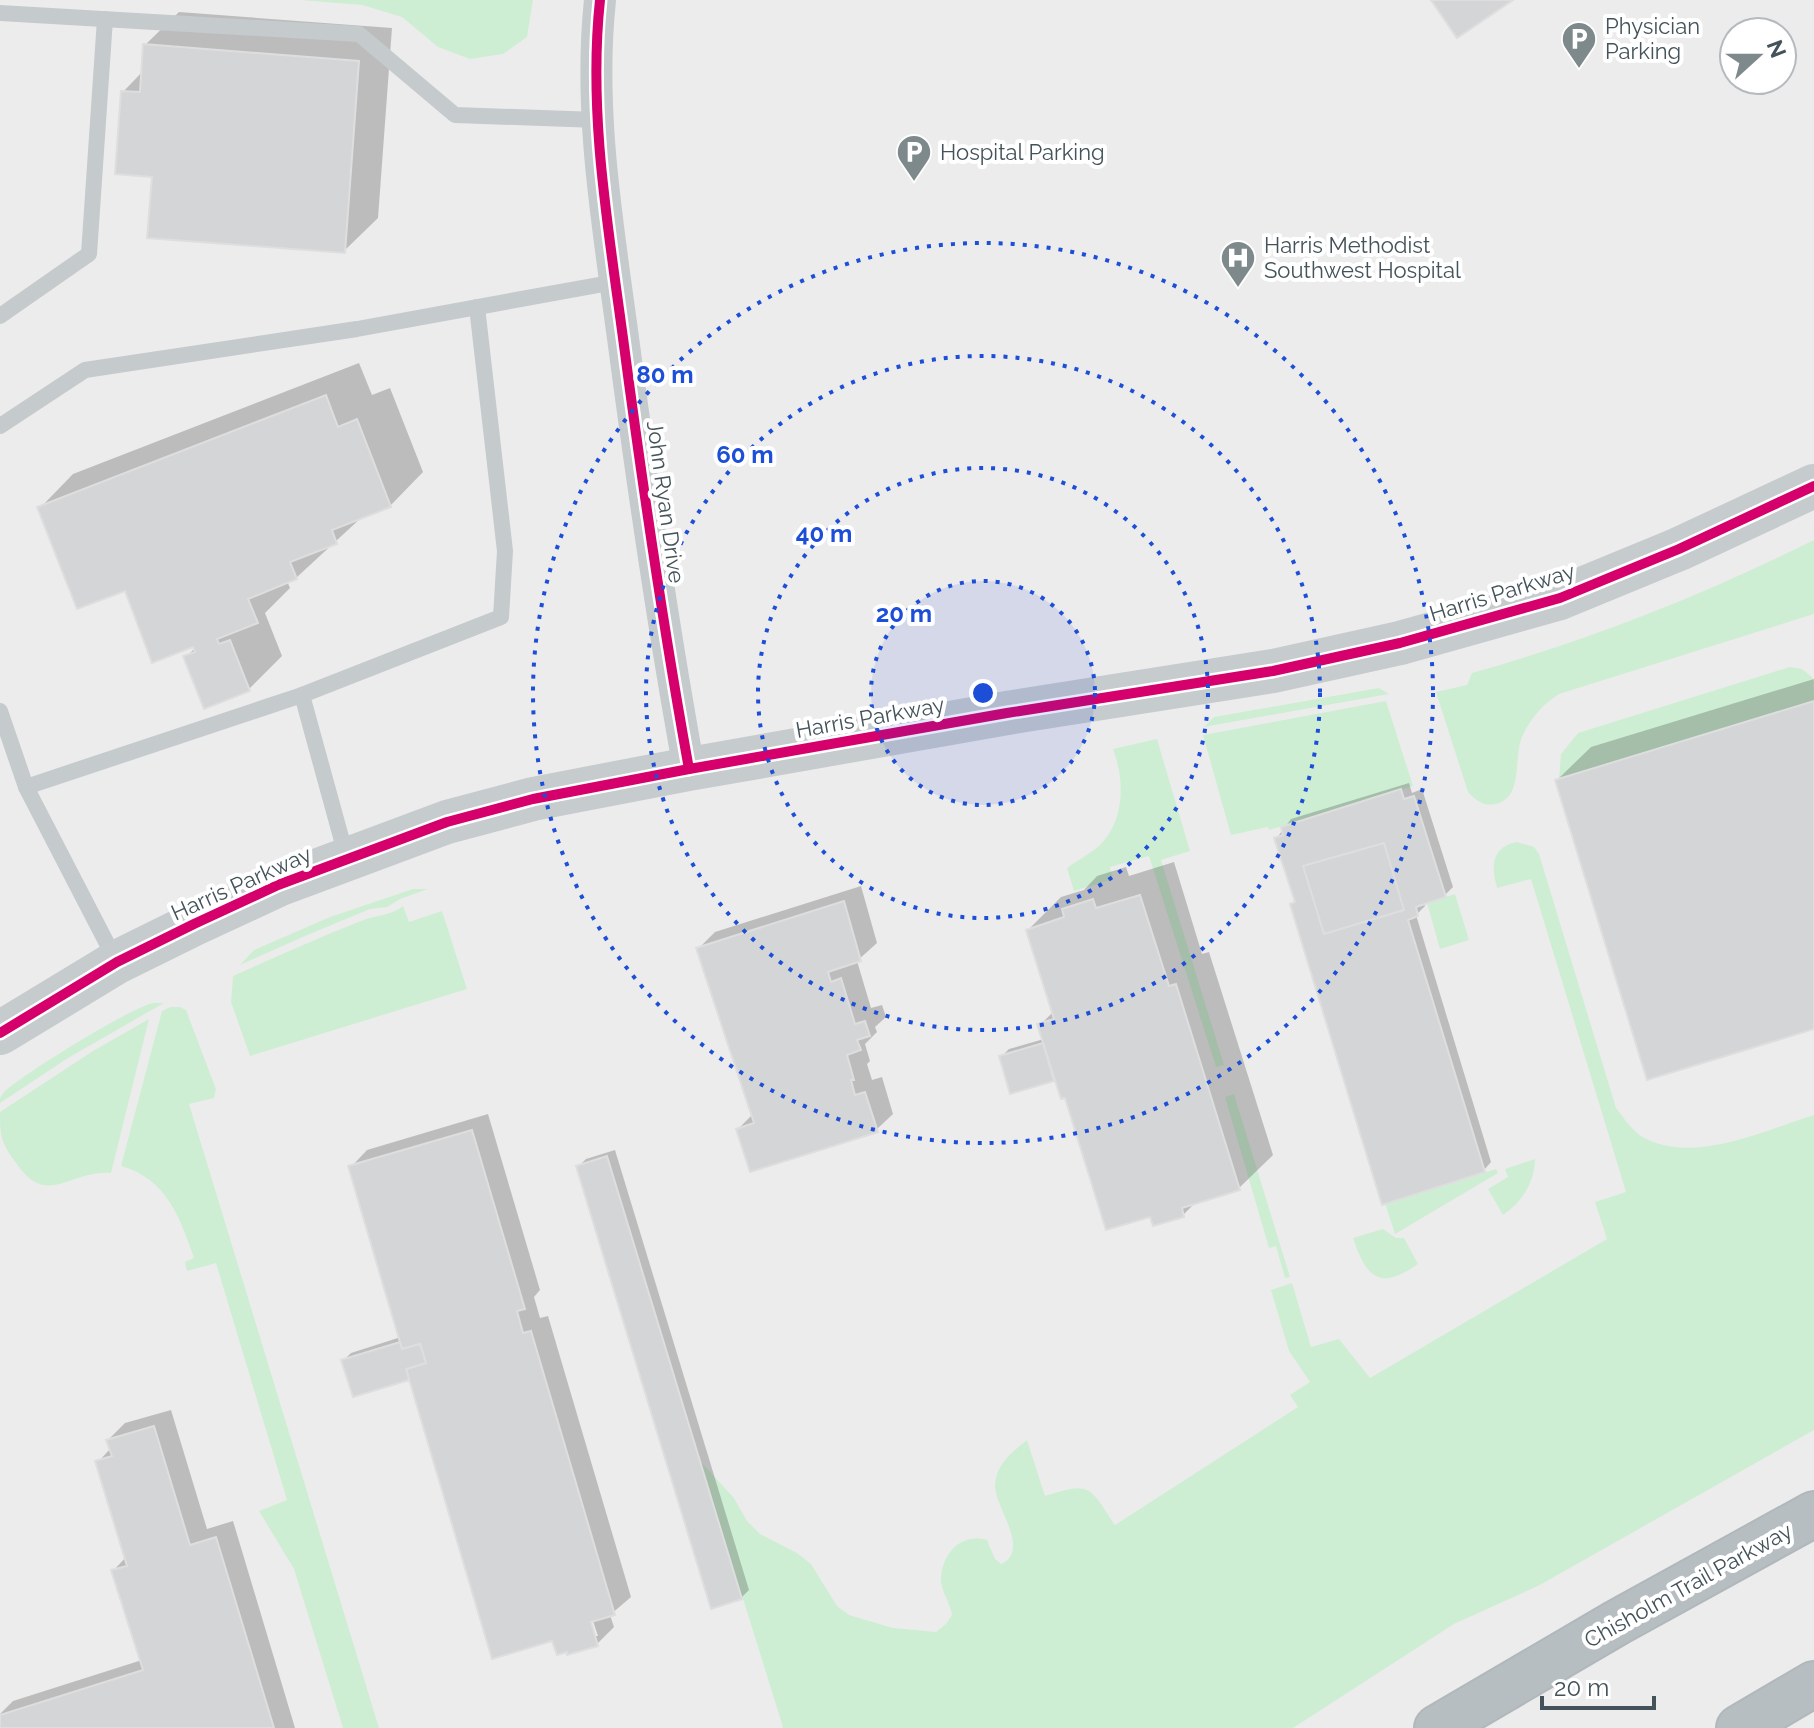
<svg xmlns="http://www.w3.org/2000/svg" width="1814" height="1728" viewBox="0 0 1814 1728" font-family="Raleway,sans-serif">
<rect width="100%" height="100%" fill="#edecec"/>
<g fill="#ceeed4">
<polygon points="300,0 533,0 527,37 503,54 470,59 438,47 402,17 362,5"/>
<path d="M1814,540V614L1559,694C1542,705 1530,719 1522,737C1513,758 1524,797 1496,804C1484,807 1475,800 1468,792L1436,692L1467,685L1472,673C1590,640 1704,595 1814,540Z"/>
<polygon points="1790,667 1802,669 1813,678 1814,701 1559,779 1561,754 1578,733"/>
<polygon points="1379,688 1389,694 1204,727 1214,717"/>
<polygon points="1386,701 1413,786 1269,830 1268,827 1231,835 1203,735"/>
<path d="M1157,739L1190,851L1161,860L1224,1065L1216,1067L1149,856L1110,867L1113,879L1074,891L1067,868C1077,860 1089,855 1099,846C1125,821 1125,781 1113,749Z"/>
<path d="M1517,842L1534,847L1539,854L1616,1108C1624,1118 1631,1129 1641,1136C1692,1166 1762,1131 1814,1115V1430L1538,1586L1454,1624L1293,1728H781L783,1727L700,1461L734,1498L747,1521L760,1534L797,1553L811,1564L837,1606L849,1615L893,1628L936,1632L946,1624L952,1615C950,1602 941,1592 941,1579C942,1553 961,1533 987,1540L995,1559L1001,1564C1032,1550 993,1505 995,1484C997,1463 1012,1452 1027,1440L1045,1496C1091,1481 1089,1486 1115,1525L1298,1407L1290,1395L1310,1382L1289,1351L1271,1290L1292,1283L1311,1347L1339,1339L1370,1378L1607,1239L1595,1202L1626,1192L1531,879L1497,888C1491,867 1491,847 1517,842Z"/>
<polygon points="413,889 428,889 400,899 387,907 370,909 305,936 240,965 254,950 330,917"/>
<polygon points="1455,894 1469,940 1440,949 1427,903"/>
<path d="M403,906L409,922L442,911L467,989L250,1056L231,1002L233,976C275,957 318,938 361,921C375,915 391,916 403,906Z"/>
<path d="M153,1003H164L68,1058L0,1103C0,1096 0,1098 4,1092C23,1074 130,1008 153,1003Z"/>
<path d="M170,1007H180L186,1010L216,1089L214,1098L189,1104L379,1728H343L294,1569L259,1511L287,1500L216,1263L187,1271L185,1262L194,1258C180,1218 167,1179 121,1166L162,1011Z"/>
<path d="M149,1019L111,1173C68,1170 48,1209 16,1163C1,1142 0,1138 0,1112L93,1051Z"/>
<polygon points="1234,1094 1290,1277 1285,1278 1276,1246 1269,1248 1225,1097"/>
<path d="M1535,1159C1535,1182 1522,1202 1503,1215L1488,1189L1508,1177L1505,1169Z"/>
<polygon points="1496,1169 1498,1173 1395,1234 1385,1203"/>
<path d="M1383,1229L1396,1238H1404L1418,1264C1381,1290 1367,1280 1353,1238Z"/>
</g>
<g fill="#0003" fill-rule="evenodd">
<polygon points="179,12 392,28 378,218 344,251 154,175 123,92 143,71 145,45"/>
<polygon points="359,363 372,395 390,388 423,472 390,506 362,517 296,578 287,581 290,588 265,613 282,656 249,689 186,657 200,643 126,588 40,508 73,474"/>
<polygon points="1814,679 1814,1027 1557,780 1591,747"/>
<polygon points="1409,783 1412,793 1422,789 1453,887 1445,895 1424,902 1425,906 1416,915 1491,1162 1484,1170 1292,904 1296,900 1276,839 1291,819"/>
<polygon points="1174,862 1202,954 1209,952 1273,1155 1239,1188 1196,1202 1183,1215 1066,1095 1056,1077 1053,1079 1001,1057 1009,1049 1044,1039 1040,1025 1054,1011 1028,930 1061,897 1084,890 1097,876 1126,867 1129,876"/>
<polygon points="861,886 877,943 857,961 871,1008 882,1005 886,1017 875,1027 877,1032 865,1044 870,1061 867,1064 872,1080 882,1077 893,1114 876,1130 738,1129 753,1114 698,949 715,932"/>
<path d="M488,1114L540,1290L534,1297L540,1318L548,1316L631,1597L610,1615L614,1627L597,1644L411,1377L355,1394L343,1361L351,1353L401,1337L351,1167L367,1150ZM590,1612L598,1636H593L587,1613Z"/>
<polygon points="615,1150 749,1590 741,1598 578,1167 586,1159"/>
<polygon points="171,1410 207,1529 233,1521 295,1728 0,1728 0,1714 13,1701 142,1660 113,1571 126,1557 98,1462 111,1448 108,1440 125,1423"/>
</g>
<g fill="#d4d5d7" stroke="#dededf" stroke-width="2">
<polygon points="1431,0 1513,0 1457,38"/>
<polygon points="143,44 359,61 345,253 147,238 152,177 115,174 121,91 140,92"/>
<polygon points="326,395 338,427 357,419 391,507 332,530 337,544 290,562 297,579 248,599 258,623 217,639 219,644 230,640 250,691 204,709 183,656 195,652 193,647 152,663 125,591 77,609 37,507"/>
<polygon points="1814,701 1814,1029 1647,1080 1555,780"/>
<polygon points="1401,789 1404,799 1414,796 1446,897 1416,907 1418,916 1408,920 1485,1172 1382,1205 1290,904 1295,902 1274,838 1283,835 1281,827"/>
<polygon points="1384,843 1404,910 1324,934 1303,866"/>
<polygon points="1140,895 1169,986 1176,984 1240,1190 1182,1208 1184,1217 1153,1226 1150,1217 1106,1230 1065,1098 1061,1099 1037,1024 1054,1019 1026,930 1064,917 1062,909 1093,899 1096,908"/>
<polygon points="844,901 861,961 828,972 831,982 841,978 855,1024 865,1021 870,1036 857,1040 861,1050 847,1055 854,1080 851,1080 855,1095 865,1092 878,1132 750,1172 736,1129 754,1123 696,948"/>
<polygon points="1043,1043 1054,1081 1010,1094 999,1056"/>
<polygon points="472,1130 525,1309 517,1311 523,1333 531,1331 615,1615 591,1622 598,1646 567,1655 567,1652 557,1655 552,1641 492,1659 406,1369 426,1363 420,1344 402,1349 348,1166"/>
<polygon points="607,1156 742,1599 711,1609 576,1166"/>
<polygon points="400,1342 402,1349 420,1344 426,1363 406,1369 409,1380 353,1397 341,1360"/>
<polygon points="154,1426 190,1545 216,1537 274,1728 0,1728 0,1715 143,1670 111,1570 127,1566 95,1461 112,1456 106,1440"/>
</g>
<g fill="none" stroke-linecap="round" stroke-linejoin="round">
<defs>
<g id="highway">
<polyline points="1437,1728 1618,1622 1814,1514"/>
<polyline points="1739,1728 1814,1684"/>
</g>
</defs>
<use href="#highway" stroke="#b0b8bc" stroke-width="48"/>
<g stroke="#c5cacc" stroke-width="16">
<polyline points="0,13 359,34 455,115 597,120"/>
<polyline points="0,316 89,254 105,19"/>
<polyline points="0,426 85,370 357,329 615,282"/>
<polyline points="0,711 26,787 115,959"/>
<polyline points="26,787 302,695"/>
<polyline points="347,859 302,695 501,617 505,551 477,307"/>
</g>
<path stroke="#c5cacc" stroke-width="32" d="M600,0C588,112 608,226 623,338C642,482 663,626 689,769"/>
<polyline stroke="#c6cbcd" stroke-width="44" points="0,1033 117,962 194,924 278,885 447,822 533,799 689,769 1007,713 1273,671 1400,643 1560,598 1679,549 1814,486"/>
<use href="#highway" stroke="#b7bec2" stroke-width="44"/>
<defs>
<g id="cycleway">
<path d="M600,0C588,112 608,226 623,338C642,482 663,626 689,769"/>
<polyline points="0,1033 117,962 194,924 278,885 447,822 533,799 689,769 1007,713 1273,671 1400,643 1560,598 1679,549 1814,486"/>
</g>
</defs>
<use href="#cycleway" stroke="#fff" stroke-width="15"/>
<use href="#cycleway" stroke="#d6006c" stroke-width="10"/>
</g>
<circle cx="983" cy="693" r="112" fill="#1d4ed8" fill-opacity=".12"/>
<g fill="none" stroke="#1d4ed8" stroke-width="4" stroke-dasharray="4 8">
<circle cx="983" cy="693" r="112"/>
<circle cx="983" cy="693" r="225"/>
<circle cx="983" cy="693" r="337"/>
<circle cx="983" cy="693" r="450"/>
</g>
<defs>
<symbol id="parking-pin" viewBox="-11 -11 22 30"><path d="M0 17L-7.5 6A9.5 9.5 0 1 1 7.5 6Z" fill="#7e898c" stroke="#fff"/><path d="M-3.5-5.5H1a3.5 3.5 0 0 1 0 7H-1V5.5H-3.5ZM-1-3.4V-.6H.8a1.4 1.4 0 0 0 0-2.8Z" fill="#fff"/></symbol>
<symbol id="hospital-pin" viewBox="-11 -11 22 30"><path d="M0 17L-7.5 6A9.5 9.5 0 1 1 7.5 6Z" fill="#7e898c" stroke="#fff"/><path d="M-5-5h3v3.5h4V-5h3V5h-3V1.5h-4V5h-3Z" fill="#fff"/></symbol>
</defs>
<g fill-rule="evenodd">
<use href="#parking-pin" x="1559" y="19" width="40" height="54"/>
<use href="#parking-pin" x="894" y="132" width="40" height="54"/>
<use href="#hospital-pin" x="1218" y="238" width="40" height="54"/>
</g>
<g text-anchor="middle" stroke-width="8" stroke-linejoin="round" paint-order="stroke">
<g font-size="22" fill="#435359" stroke="#fff" text-anchor="start">
<text x="1605" y="34">Physician<tspan x="1605" dy="25">Parking</tspan></text>
<text x="940" y="160">Hospital Parking</text>
<text x="1264" y="253">Harris Methodist<tspan x="1264" dy="25">Southwest Hospital</tspan></text>
</g>
<g font-size="22" fill="#435359" stroke="#fff">
<text transform="translate(666 502) rotate(82)" y="8">John Ryan Drive</text>
<text transform="translate(1502 592) rotate(-17)" y="8">Harris Parkway</text>
<text transform="translate(870 717) rotate(-10)" y="8">Harris Parkway</text>
<text transform="translate(241 883) rotate(-24)" y="8">Harris Parkway</text>
<text transform="translate(1688 1585) rotate(-29)" y="8">Chisholm Trail Parkway</text>
</g>
</g>
<circle cx="983" cy="693" r="12" fill="#1d4ed8" stroke="#fff" stroke-width="4"/>
<g font-size="24" text-anchor="middle" font-weight="bold" fill="#1d4ed8" stroke="#fff" stroke-width="8" stroke-linejoin="round" paint-order="stroke">
<text x="665" y="383">80 m</text>
<text x="745" y="463">60 m</text>
<text x="824" y="542">40 m</text>
<text x="904" y="622">20 m</text>
</g>
<g transform="translate(1758 56) rotate(69)"><circle r="38" fill="#ffffff" stroke="#b4babd" stroke-width="2"/>
<path d="M0-6L14 30L0 20L-14 30Z" fill="#7e898c"/>
<text y="-12" font-size="22" font-weight="bold" text-anchor="middle" fill="#435359">N</text>
</g>
<path d="M1542 1696v12h112v-12" fill="none" stroke="#435359" stroke-width="4"/>
<text x="1554" y="1696" font-size="24" fill="#435359" stroke="#ffffff" stroke-width="6" paint-order="stroke">20 m</text>
</svg>
